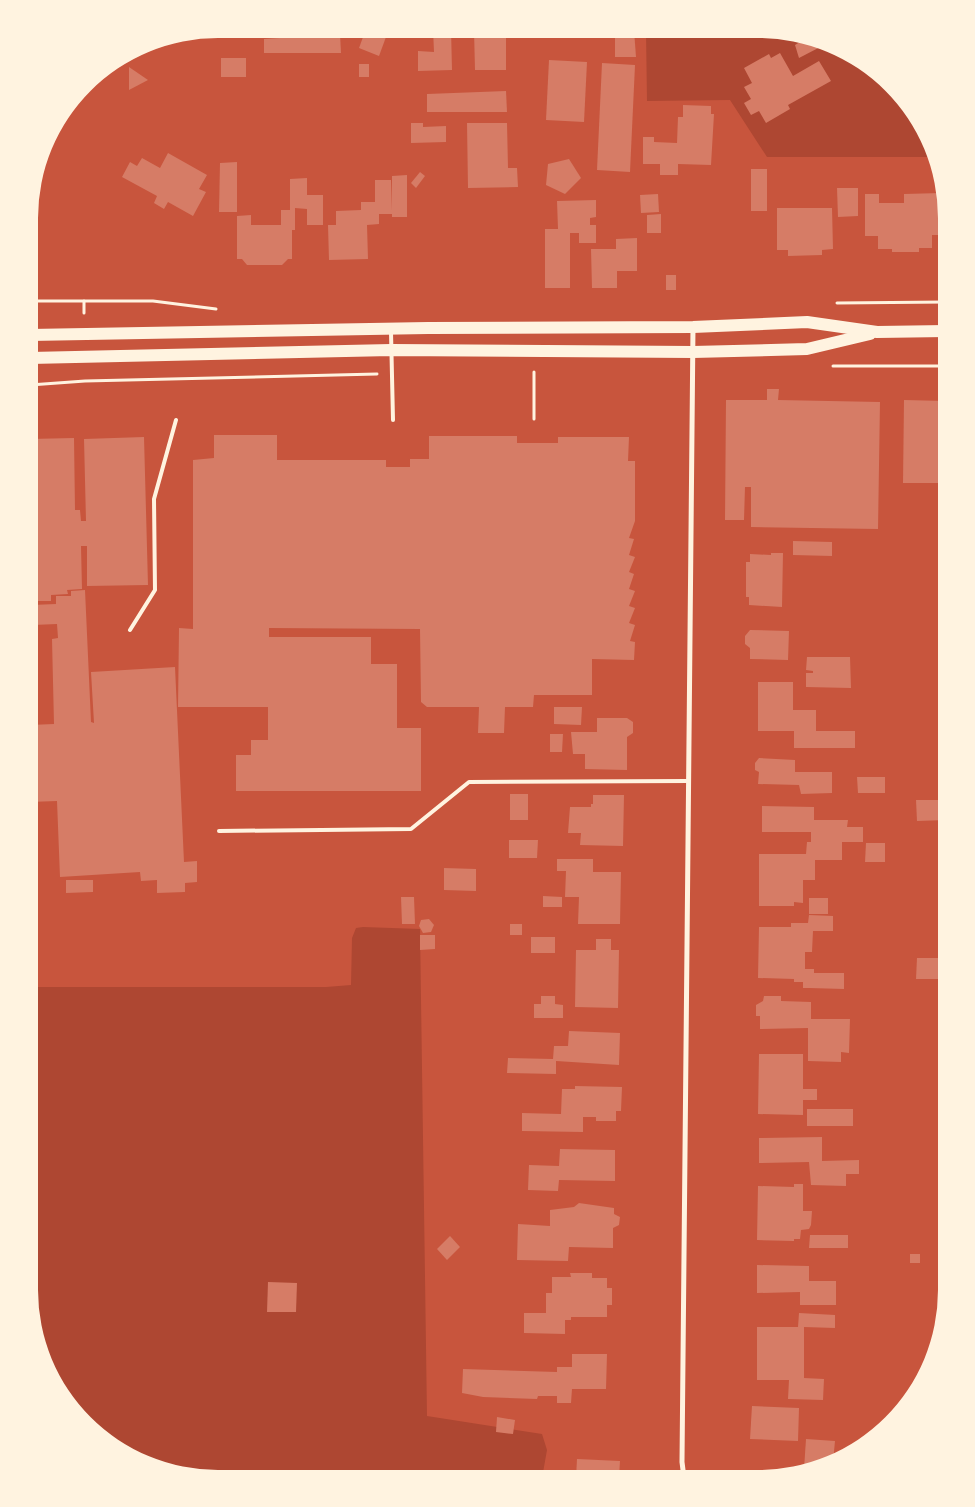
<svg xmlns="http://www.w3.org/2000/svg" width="975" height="1507" viewBox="0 0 975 1507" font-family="'Libre Baskerville',serif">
<rect width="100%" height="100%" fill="#c8553d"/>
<g fill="#ae4732">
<path d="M646,30C702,30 778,22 830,43C855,53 876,71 894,89C912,107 929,132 934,157H767L730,100L647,101Z"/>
<polygon points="363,927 420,929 427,1416 542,1434 547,1450 542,1478 193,1477 146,1464 103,1439 68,1405 43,1362 29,1290 29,987 326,987 351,985 352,938 356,928"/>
</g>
<g fill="#d67c66">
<polygon points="219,29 267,29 268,36 252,36 252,33 219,34"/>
<polygon points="366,29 386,37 379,56 359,48"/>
<polygon points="433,29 451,29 452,70 418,71 418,51 434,52"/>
<polygon points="474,30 506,30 506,70 475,70"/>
<polygon points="615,30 634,30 636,57 615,57"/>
<polygon points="340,34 341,53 264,53 264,39"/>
<polygon points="808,37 826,44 799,58 795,45"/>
<polygon points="780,53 793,76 819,61 831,81 788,105 790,109 766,123 759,111 751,115 744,103 751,99 744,87 752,83 744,68 769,54 771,58"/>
<rect x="221" y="58" width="25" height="19"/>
<polygon points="549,60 587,62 584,122 546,120"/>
<polygon points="602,63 635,65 630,172 597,170"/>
<rect x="359" y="64" width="10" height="13"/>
<polygon points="129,67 148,80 129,90"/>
<polygon points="506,91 507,112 427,112 427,94"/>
<polygon points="683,105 711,106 711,114 714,114 711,165 678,164 678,175 660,175 660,164 643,164 643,137 654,137 654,142 677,143 678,117 683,117"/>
<polygon points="411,123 423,123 423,127 446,126 446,142 411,143"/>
<polygon points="467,123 507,123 508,168 517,168 518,187 468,188"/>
<polygon points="168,153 207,175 199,189 206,192 193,216 168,202 164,209 154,203 157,196 122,177 130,162 137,166 142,158 160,168"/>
<polygon points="569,159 581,178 565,194 546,185 548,164"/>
<polygon points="237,162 237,212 219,212 220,163"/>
<rect x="751" y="169" width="16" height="42"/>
<polygon points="420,172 425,176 416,188 411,183"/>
<polygon points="407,175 407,217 392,217 392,214 379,214 379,224 367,225 368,259 329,260 328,225 336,225 336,211 361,210 361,202 375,202 375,180 391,180 392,211 392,176"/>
<polygon points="307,178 307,195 323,195 323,225 307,225 307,209 295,208 295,230 292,230 292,259 288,259 282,265 247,265 242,259 237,259 237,216 251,215 251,225 281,225 281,210 290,210 290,179"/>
<polygon points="837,188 858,188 858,216 838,217"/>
<polygon points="941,193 945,235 932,235 932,248 919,248 919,252 892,252 892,249 878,249 878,236 865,236 865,194 879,194 879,203 904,203 904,194"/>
<polygon points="658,194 659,212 641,213 640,195"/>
<polygon points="596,200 596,217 590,218 590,225 596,225 596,243 579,243 579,233 570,233 570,288 545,288 545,229 558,229 557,201"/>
<polygon points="777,208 832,208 833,249 822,250 822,255 788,256 788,250 777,250"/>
<polygon points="661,214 661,233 647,233 647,215"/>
<polygon points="637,238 637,271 617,271 617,288 592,288 591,249 616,249 616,239"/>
<rect x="666" y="275" width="10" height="15"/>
<polygon points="767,389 779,389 778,400 880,402 878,529 751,527 751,487 745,487 744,520 725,520 726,400 767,400"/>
<polygon points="904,400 946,401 946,483 903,483"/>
<polygon points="214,435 277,435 277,460 386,460 386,467 410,467 410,459 429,459 429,436 517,436 517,443 558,443 558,437 629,437 628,461 635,461 635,521 629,538 634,539 629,555 635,557 629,572 634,574 629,589 635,591 629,606 635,608 629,623 635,625 630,641 635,642 634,660 592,659 592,695 534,695 533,707 505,707 504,733 478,733 479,707 427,707 421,702 420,629 269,628 269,637 371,637 371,664 397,664 397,728 421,728 421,791 236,791 236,755 251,755 251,740 268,740 268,707 178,707 179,628 193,629 193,460 214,458"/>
<polygon points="144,437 148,585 87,586 87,546 81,546 82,589 67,590 68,594 51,595 51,601 30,601 30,439 74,438 75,510 80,510 81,521 86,521 84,439"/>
<polygon points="793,541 832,542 832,556 793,555"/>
<polygon points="771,553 783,553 782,607 749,605 749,597 746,597 746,562 750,562 750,554 771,555"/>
<polygon points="85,590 91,722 94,723 91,672 175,667 184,862 197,861 197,882 185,883 185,892 157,893 157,880 141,881 140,872 60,877 57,801 29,802 30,725 54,724 52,639 58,638 57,624 33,625 32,605 56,604 56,596 71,596 71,591"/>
<polygon points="750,630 789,631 788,660 750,659 750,648 745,644 745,636"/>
<polygon points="807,657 850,657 851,688 806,687 806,673 813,673 813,671 806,670"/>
<polygon points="758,682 793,682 793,710 816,710 816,731 855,731 855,748 794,748 794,731 758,731"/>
<polygon points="554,707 582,707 581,725 554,724"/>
<polygon points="597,718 627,718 633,722 633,733 627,737 627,770 585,769 585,754 573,754 571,732 597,732"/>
<polygon points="550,734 563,734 562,752 550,752"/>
<polygon points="759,758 795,760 795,772 832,772 832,793 801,794 799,785 758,784 759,772 755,770 755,763"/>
<polygon points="857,777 885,777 885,793 858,793"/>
<rect x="510" y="794" width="18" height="26"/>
<polygon points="593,795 624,795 623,846 580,845 581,833 568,833 570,807 591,807 591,804 593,804"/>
<polygon points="916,800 946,800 946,820 917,821"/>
<polygon points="762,806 814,807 814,820 848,820 847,827 863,827 863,842 842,842 842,860 815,860 815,880 803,880 803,903 794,902 794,906 759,906 759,854 806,854 807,842 811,842 811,832 762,832"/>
<polygon points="509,840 538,840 537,858 509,858"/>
<polygon points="866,843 885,843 885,862 865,862"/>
<polygon points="557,859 593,859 593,872 621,872 620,924 578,924 579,897 565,897 566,871 557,871"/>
<polygon points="444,868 476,869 476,891 444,890"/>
<polygon points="66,880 93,880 93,892 66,893"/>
<rect x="938" y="885" width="8" height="22"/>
<polygon points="543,896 562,897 562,907 543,907"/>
<polygon points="401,897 414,897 415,924 402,924"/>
<rect x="809" y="898" width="19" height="16"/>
<polygon points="809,915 833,916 833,931 813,931 812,952 805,952 805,969 814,969 814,973 844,973 844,989 809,988 803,988 803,982 794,982 794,979 758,978 759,927 791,927 791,923 808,923"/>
<polygon points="429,919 434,925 431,932 423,933 419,926 421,920"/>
<rect x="510" y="924" width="12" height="11"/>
<polygon points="420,935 435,935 435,949 420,950"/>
<rect x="531" y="937" width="24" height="16"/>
<polygon points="596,939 611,939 611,950 619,950 618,1008 575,1007 576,950 596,950"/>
<polygon points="917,958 945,958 945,979 916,979"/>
<polygon points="541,996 555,996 555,1004 563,1005 563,1018 534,1018 534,1004 541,1004"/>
<polygon points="764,996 781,996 781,1001 811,1002 811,1019 850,1019 849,1053 841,1052 841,1062 808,1061 808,1028 760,1029 760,1016 756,1016 756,1005 763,1001"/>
<polygon points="569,1031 620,1033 619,1065 556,1061 556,1074 507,1073 508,1058 553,1059 554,1046 568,1046"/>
<polygon points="759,1054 803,1054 803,1089 817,1089 817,1100 803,1100 803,1115 758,1114"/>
<polygon points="575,1086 622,1087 621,1111 616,1111 616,1121 596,1121 596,1117 583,1117 583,1132 522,1131 522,1113 561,1114 562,1089 575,1089"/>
<rect x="807" y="1109" width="46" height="17"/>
<polygon points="822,1137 822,1161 859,1160 859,1174 846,1174 846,1186 811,1185 809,1162 759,1163 759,1138"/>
<polygon points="560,1149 615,1150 615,1181 559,1180 558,1191 528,1190 529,1165 559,1166"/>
<polygon points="946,1156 946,1167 941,1165"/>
<polygon points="794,1184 803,1184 803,1211 812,1211 811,1225 809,1229 801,1230 800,1239 794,1239 794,1241 757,1240 758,1186 794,1187"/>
<polygon points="579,1203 614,1208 614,1214 620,1217 619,1225 613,1228 613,1248 569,1247 568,1261 517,1260 518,1224 550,1226 550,1210 574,1207"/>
<polygon points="810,1235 848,1235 848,1248 809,1248"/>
<polygon points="450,1236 460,1247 447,1260 437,1249"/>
<rect x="910" y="1254" width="10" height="9"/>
<polygon points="757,1265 809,1266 809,1281 836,1281 836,1305 800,1305 800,1292 757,1293"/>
<polygon points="570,1273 592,1273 592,1278 607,1278 607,1288 612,1288 612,1305 607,1305 607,1317 571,1317 571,1320 565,1320 565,1334 524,1333 524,1313 546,1313 546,1293 552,1293 552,1277 571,1277"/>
<polygon points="268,1282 297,1283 296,1312 267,1312"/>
<polygon points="799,1313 835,1315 835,1328 804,1327 804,1378 824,1379 823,1400 788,1399 789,1380 757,1380 757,1327 798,1327"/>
<polygon points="572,1354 607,1354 606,1389 572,1389 571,1403 557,1403 557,1396 538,1396 537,1399 483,1397 462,1393 463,1369 557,1372 557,1367 572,1367"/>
<polygon points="752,1406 799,1408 798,1441 750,1439"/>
<polygon points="497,1417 515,1420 513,1434 496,1432"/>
<polygon points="806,1439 835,1441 833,1462 804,1469"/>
<polygon points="577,1459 620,1461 619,1478 576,1478"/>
</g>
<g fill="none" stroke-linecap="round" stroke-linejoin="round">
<g stroke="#fff3e0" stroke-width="3">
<polyline points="30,301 153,301 216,309"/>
<polyline points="84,301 84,313"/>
<polyline points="837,303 946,302"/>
<polyline points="833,366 946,366"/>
<polyline points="30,385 85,381 377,374"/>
<polyline points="534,419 534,372"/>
</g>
<g stroke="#fff3e0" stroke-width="4">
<polyline points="391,332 393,420"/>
<polyline points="130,630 155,590 154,499 176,420"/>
<polyline points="219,831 411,829 469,782 689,781"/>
</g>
<polyline stroke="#fff3e0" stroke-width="5" points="684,1478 682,1462 693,327"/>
<g stroke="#fff3e0" stroke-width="12">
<polyline points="30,335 428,328 693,327 807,322 877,332 946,331"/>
<polyline points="30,358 391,350 693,352 807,349 870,334"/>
</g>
</g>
<path d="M0 0H975V1507H0ZM218 38H758A180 180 0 0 1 938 218V1290A180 180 0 0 1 758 1470H218A180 180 0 0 1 38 1290V218A180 180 0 0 1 218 38Z" fill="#fff3e0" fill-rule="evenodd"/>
</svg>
